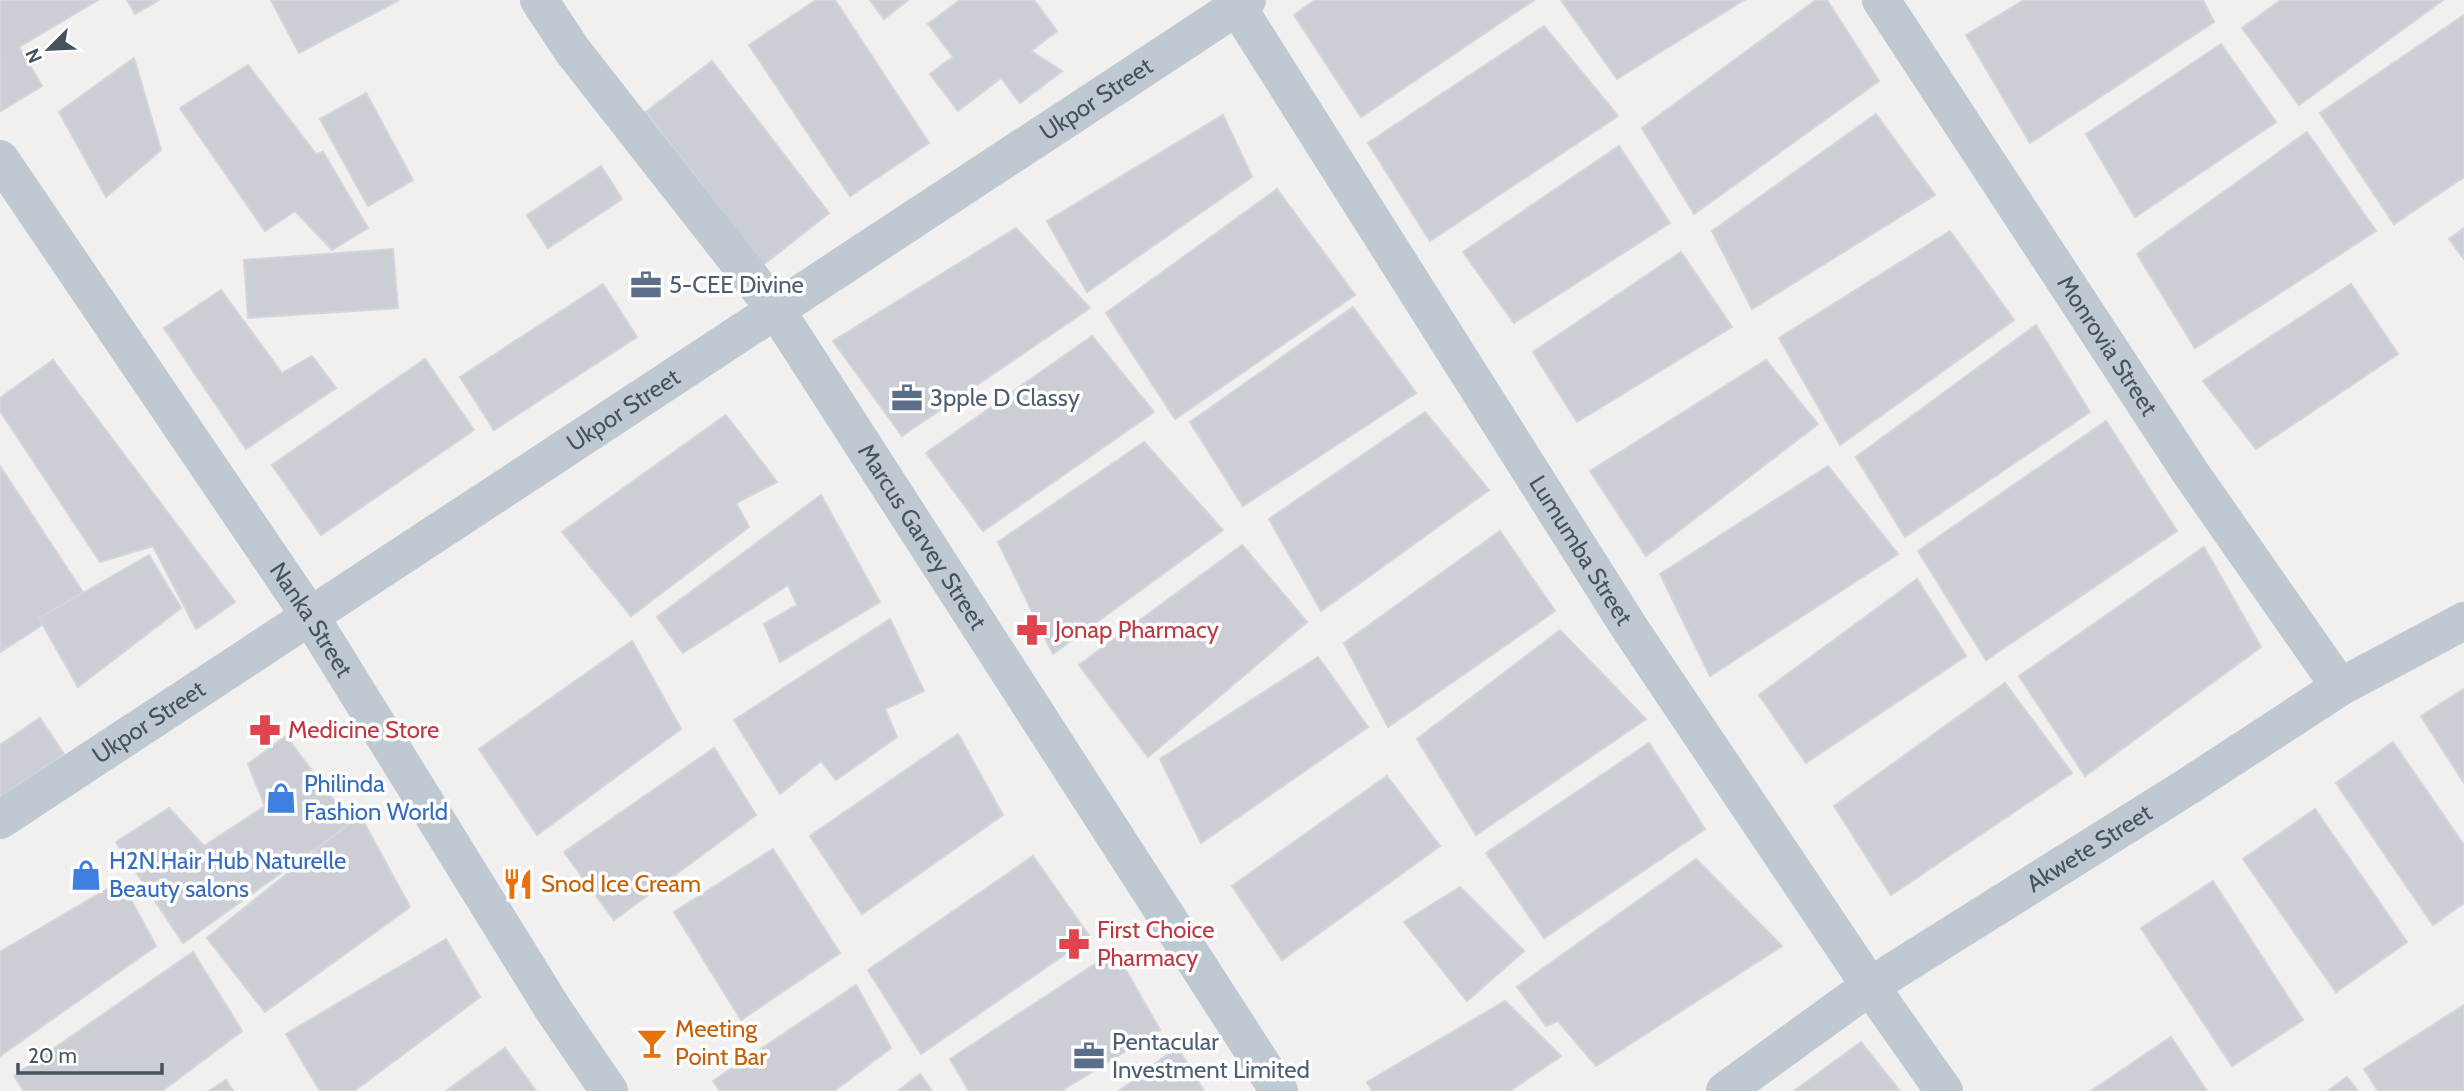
<svg xmlns="http://www.w3.org/2000/svg" width="2464" height="1091" viewBox="0 0 2464 1091" font-family="Cabin,sans-serif">
<rect width="100%" height="100%" fill="#f2efef"/>
<g fill="#cbced4" stroke="#d3d5db" stroke-width="2">
<polygon points="0,0 98,0 19,47 42,86 1,111"/>
<polygon points="127,0 159,0 135,14"/>
<polygon points="271,0 399,0 299,53"/>
<polygon points="816,0 835,0 929,143 850,196 749,45"/>
<polygon points="870,0 908,0 884,19"/>
<polygon points="960,0 1034,0 1057,31 1031,51 1062,71 1020,103 1001,78 958,111 930,74 953,57 928,24"/>
<polygon points="1315,0 1534,0 1361,117 1294,15"/>
<polygon points="1561,0 1744,0 1617,79"/>
<polygon points="1816,0 1827,0 1879,81 1694,214 1642,128"/>
<polygon points="2024,0 2203,0 2214,22 2030,143 1966,35"/>
<polygon points="2281,0 2443,0 2299,105 2242,28"/>
<polygon points="2464,15 2464,177 2394,224 2320,113"/>
<polygon points="1544,26 1618,116 1430,241 1368,143"/>
<polygon points="2221,44 2276,122 2135,217 2086,134"/>
<polygon points="134,58 161,150 106,197 59,112"/>
<polygon points="712,61 829,213 763,265 646,112"/>
<polygon points="248,65 316,154 323,152 368,228 332,250 295,211 265,231 180,108"/>
<polygon points="366,93 413,180 368,206 320,119"/>
<polygon points="1876,114 1935,195 1752,309 1712,231"/>
<polygon points="1223,115 1252,177 1087,292 1047,221"/>
<polygon points="2307,132 2376,231 2195,348 2137,254"/>
<polygon points="1619,146 1670,223 1514,323 1463,252"/>
<polygon points="601,166 622,199 548,248 527,215"/>
<polygon points="1277,189 1355,295 1175,419 1106,313"/>
<polygon points="1016,228 1090,308 902,436 833,341"/>
<polygon points="2464,228 2464,259 2449,239"/>
<polygon points="1950,231 2014,320 1840,445 1779,338"/>
<polygon points="393,249 398,308 248,318 244,260"/>
<polygon points="1681,252 1732,327 1577,422 1533,352"/>
<polygon points="603,284 637,337 494,430 460,377"/>
<polygon points="2351,284 2398,354 2256,449 2203,381"/>
<polygon points="221,290 282,373 312,356 336,388 246,449 164,328"/>
<polygon points="1353,307 1416,393 1243,506 1190,422"/>
<polygon points="2036,325 2090,412 1905,537 1856,457"/>
<polygon points="1092,336 1154,412 983,531 926,453"/>
<polygon points="425,359 474,430 321,535 272,465"/>
<polygon points="53,360 235,602 196,629 153,546 100,562 0,411 0,398"/>
<polygon points="1766,360 1818,424 1646,556 1590,471"/>
<polygon points="1425,412 1489,490 1321,611 1269,519"/>
<polygon points="726,415 777,482 736,503 749,527 631,616 562,532"/>
<polygon points="2106,421 2177,531 1986,660 1918,551"/>
<polygon points="1144,442 1223,530 1053,654 998,542"/>
<polygon points="0,466 86,597 0,652"/>
<polygon points="1828,466 1898,554 1710,676 1660,574"/>
<polygon points="821,495 880,602 780,662 764,624 797,605 788,585 683,653 657,617"/>
<polygon points="1500,531 1555,611 1388,727 1344,643"/>
<polygon points="1242,545 1307,622 1148,757 1079,665"/>
<polygon points="2204,547 2261,647 2085,776 2019,676"/>
<polygon points="149,555 181,608 78,687 39,618"/>
<polygon points="1917,579 1966,656 1806,763 1759,695"/>
<polygon points="890,619 924,691 885,709 897,737 836,780 821,761 780,794 734,720"/>
<polygon points="1560,630 1646,719 1476,835 1417,739"/>
<polygon points="632,641 681,729 537,835 479,749"/>
<polygon points="1318,657 1368,727 1201,843 1160,759"/>
<polygon points="2005,683 2072,773 1891,895 1834,806"/>
<polygon points="2464,689 2464,783 2421,716"/>
<polygon points="40,718 64,754 0,798 0,745"/>
<polygon points="958,734 1003,815 862,914 810,836"/>
<polygon points="286,736 351,823 183,943 116,842 169,808 204,846 265,806 248,764"/>
<polygon points="2393,742 2464,845 2464,903 2433,925 2336,783"/>
<polygon points="1649,743 1705,829 1544,938 1486,853"/>
<polygon points="714,748 756,815 614,920 564,852"/>
<polygon points="1387,776 1440,846 1282,960 1232,886"/>
<polygon points="2315,809 2407,942 2336,992 2243,859"/>
<polygon points="360,815 410,907 265,1012 207,938"/>
<polygon points="773,849 840,953 741,1020 674,912"/>
<polygon points="1033,856 1090,937 921,1054 868,970"/>
<polygon points="1696,859 1782,946 1596,1066 1558,1021 1546,1026 1517,987"/>
<polygon points="121,881 156,946 0,1056 0,952"/>
<polygon points="2213,881 2303,1020 2232,1066 2141,928"/>
<polygon points="1460,887 1524,951 1467,1001 1404,922"/>
<polygon points="446,939 480,997 354,1091 320,1091 286,1034"/>
<polygon points="1115,951 1160,1030 1061,1091 969,1091 950,1059"/>
<polygon points="193,952 242,1031 162,1091 24,1091 14,1076"/>
<polygon points="856,985 891,1048 834,1091 720,1091 713,1081"/>
<polygon points="1505,1001 1561,1056 1510,1091 1372,1091 1367,1082"/>
<polygon points="2464,1005 2464,1090 2378,1091 2364,1069"/>
<polygon points="2171,1037 2207,1091 2091,1091"/>
<polygon points="1861,1042 1900,1091 1794,1091"/>
<polygon points="1177,1047 1204,1091 1119,1091"/>
<polygon points="505,1048 536,1091 446,1091"/>
<polygon points="920,1074 932,1091 898,1091"/>
<polygon points="2347,1077 2358,1091 2328,1091"/>
<polygon points="226,1080 233,1091 209,1091"/>
</g>
<g fill="none" stroke-linecap="round" stroke-linejoin="round">
<g stroke="#bfc9d2" stroke-width="38">
<path id="s1" d="M539,0L572,50L776,310L1279,1091"/>
<path id="s2" d="M1233,0L1629,627L1870,986L1944,1091"/>
<path id="s3" d="M1881,0L2190,472L2340,687"/>
<path id="s4" d="M0,159L310,616L553,1009L609,1091"/>
<path id="s5" d="M0,820L1247,0"/>
<path id="s6" d="M1725,1091L1870,986L2190,785L2340,687L2464,621"/>
</g>
</g>
<defs>
<symbol id="office-bare" viewBox="-9 -9 18 18"><path d="M-6-3h4V-5.5h4V-3h4V5H-6ZM-1-4.5V-3h2v-1.5ZM-6 0V1H6V0Z" fill="#5c6f8a" stroke="#fff" stroke-width="2.5" paint-order="stroke"/></symbol>
<symbol id="pharmacy-bare" viewBox="-9 -9 18 18"><path d="M-2-6h4v4h4v4h-4v4h-4v-4h-4v-4h4Z" fill="#e0444e" stroke="#fff" stroke-width="2.5" paint-order="stroke"/></symbol>
<symbol id="shop-bare" viewBox="-9 -9 18 18"><path d="M-5-2.5h2.3a2.7 3.5 0 0 1 5.4 0H5L5.5 6h-11ZM-1.5-2.5h3a1.5 2.3 0 0 0-3 0Z" fill="#3f7fe0" stroke="#fff" stroke-width="2.5" paint-order="stroke"/></symbol>
<symbol id="restaurant-bare" viewBox="-9 -9 18 18"><path d="M-5-6h1v4h1v-4h1v4h1v-4h1v5L-1.5 .5V6h-2V.5L-5-1ZM5-6V6H3V1.5H1.5Q1.5-4 5-6Z" fill="#e8710a" stroke="#fff" stroke-width="2.5" paint-order="stroke"/></symbol>
<symbol id="bar-bare" viewBox="-9 -9 18 18"><path d="M-6-5H6L.8 .8V4.5H3.5V6h-7V4.5H-.8V.8Z" fill="#e8710a" stroke="#fff" stroke-width="2.5" paint-order="stroke"/></symbol>
</defs>
<g fill-rule="evenodd">
<use href="#office-bare" x="624" y="263" width="44" height="44"/>
<use href="#office-bare" x="885" y="376" width="44" height="44"/>
<use href="#pharmacy-bare" x="1010" y="608" width="44" height="44"/>
<use href="#pharmacy-bare" x="243" y="708" width="44" height="44"/>
<use href="#shop-bare" x="259" y="776" width="44" height="44"/>
<use href="#shop-bare" x="64" y="853" width="44" height="44"/>
<use href="#restaurant-bare" x="496" y="862" width="44" height="44"/>
<use href="#pharmacy-bare" x="1052" y="922" width="44" height="44"/>
<use href="#bar-bare" x="630" y="1021" width="44" height="44"/>
<use href="#office-bare" x="1067" y="1034" width="44" height="44"/>
</g>
<g text-anchor="middle" stroke-width="7" stroke-linejoin="round" paint-order="stroke">
<g font-size="24" fill="#46525d" stroke="#fff">
<text dy="8" stroke="none"><textPath href="#s5" startOffset="1312">Ukpor Street</textPath></text>
<text dy="8" stroke="none"><textPath href="#s3" startOffset="413">Monrovia Street</textPath></text>
<text dy="8" stroke="none"><textPath href="#s5" startOffset="746">Ukpor Street</textPath></text>
<text dy="8" stroke="none"><textPath href="#s1" startOffset="660">Marcus Garvey Street</textPath></text>
<text dy="8" stroke="none"><textPath href="#s2" startOffset="651">Lumumba Street</textPath></text>
<text dy="8" stroke="none"><textPath href="#s4" startOffset="556">Nanka Street</textPath></text>
<text dy="8" stroke="none"><textPath href="#s5" startOffset="178">Ukpor Street</textPath></text>
<text dy="8" stroke="none"><textPath href="#s6" startOffset="438">Akwete Street</textPath></text>
</g>
<g font-size="24" fill="#4e5e75" stroke="#fff" text-anchor="start">
<text x="669" y="293">5-CEE Divine</text>
<text x="930" y="406">3pple D Classy</text>
<text x="1112" y="1050">Pentacular<tspan x="1112" dy="28">Investment Limited</tspan></text>
</g>
<g font-size="24" fill="#be3a42" stroke="#fff" text-anchor="start">
<text x="1055" y="638">Jonap Pharmacy</text>
<text x="288" y="738">Medicine Store</text>
<text x="1097" y="938">First Choice<tspan x="1097" dy="28">Pharmacy</tspan></text>
</g>
<g font-size="24" fill="#366cbe" stroke="#fff" text-anchor="start">
<text x="304" y="792">Philinda<tspan x="304" dy="28">Fashion World</tspan></text>
<text x="109" y="869">H2N.Hair Hub Naturelle<tspan x="109" dy="28">Beauty salons</tspan></text>
</g>
<g font-size="24" fill="#c56008" stroke="#fff" text-anchor="start">
<text x="541" y="892">Snod Ice Cream</text>
<text x="675" y="1037">Meeting<tspan x="675" dy="28">Point Bar</tspan></text>
</g>
</g>
<g transform="translate(49 49) rotate(246)" stroke="#ffffff" stroke-width="5" paint-order="stroke">
<path d="M0-5L12 26L0 18L-12 26Z" fill="#46525d"/>
<text y="-10" font-size="19" font-weight="bold" text-anchor="middle" fill="#46525d">N</text>
</g>
<path d="M18 1063v10h144v-10" fill="none" stroke="#46525d" stroke-width="3.5"/>
<text x="28" y="1063" font-size="21" fill="#46525d" stroke="#ffffff" stroke-width="5" paint-order="stroke">20 m</text>
</svg>
